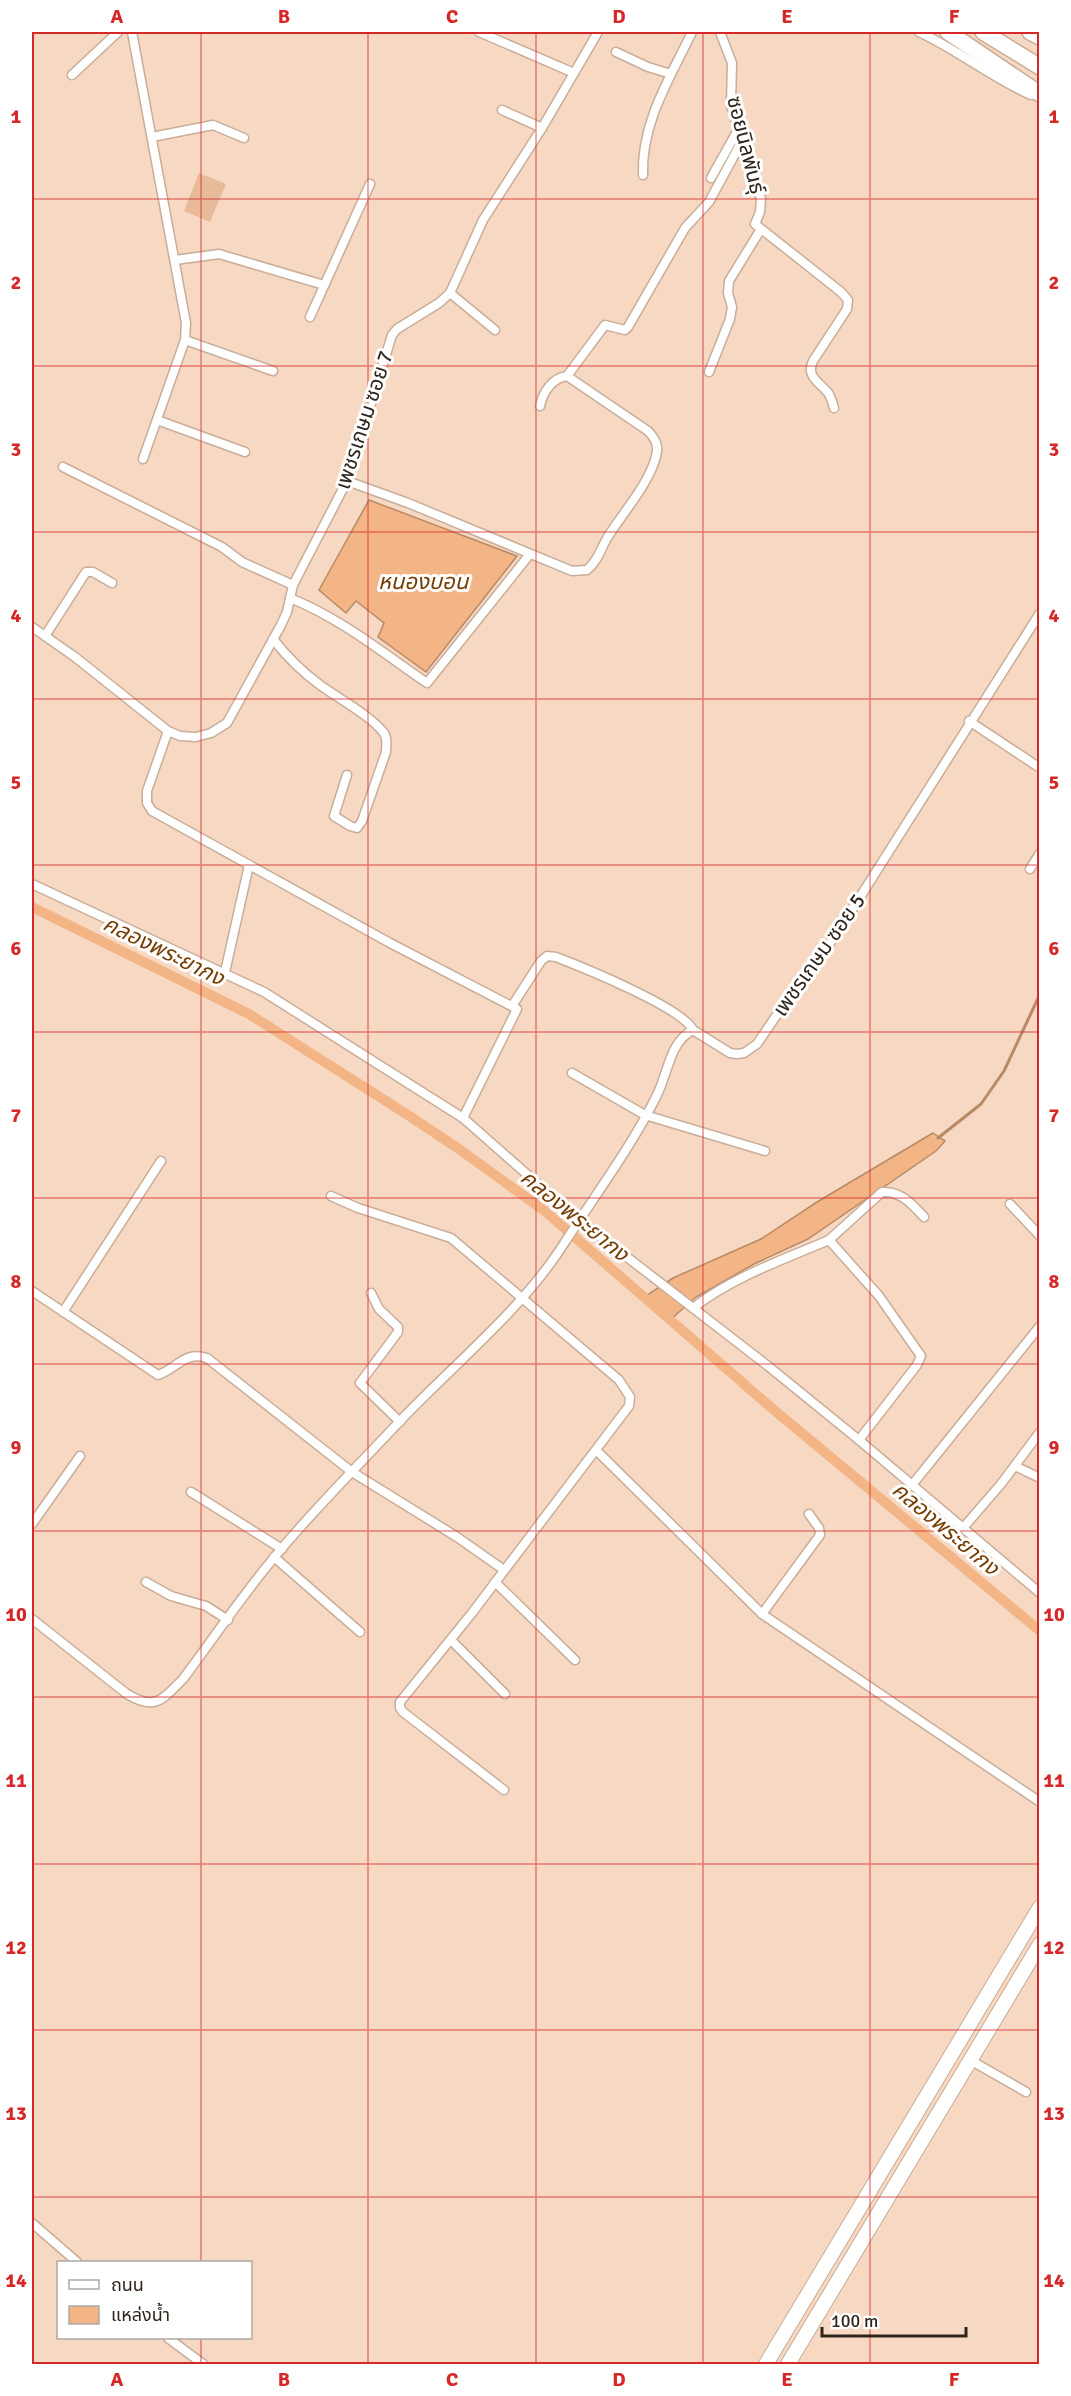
<svg xmlns="http://www.w3.org/2000/svg" width="1071" height="2396" viewBox="0 0 1071 2396" font-family="Signika,'Noto Sans Thai',sans-serif">
<rect width="100%" height="100%" fill="#f6d8c3"/>
<polygon fill="#e7ba99" points="199,173 226,184 210,222 184,211"/>
<g fill="#f3b586" stroke="#b88a66" stroke-width="1.5">
<polygon points="369,500 517,556 426,672 378,637 384,623 356,601 346,613 319,590"/>
<polygon points="933,1133 945,1141 936,1151 808,1239 754,1264 696,1297 670,1320 644,1297 673,1278 761,1239 817,1202"/>
</g>
<g fill="none" stroke-linecap="round" stroke-linejoin="round">
<polyline stroke="#b88a66" stroke-width="3" points="938,1138 981,1104 1004,1071 1040,994"/>
<polyline stroke="#f3b586" stroke-width="10" points="32,907 249,1014 411,1117 459,1149 546,1212 774,1410 1040,1631"/>
<defs>
<g id="street">
<polyline points="132,32 186,323 185,340 143,459"/>
<polyline points="479,32 574,73"/>
<path d="M720,32L732,63L731,105L761,199L760,212L755,224L841,292L848,300L847,309L813,361C805,377 821,383 829,394C831,398 833,404 834,408"/>
<path d="M919,32C958,50 992,78 1031,95"/>
<polyline points="616,52 648,67 671,74"/>
<polyline points="72,75 118,32"/>
<polyline points="502,110 542,128"/>
<polyline points="152,137 213,125 244,138"/>
<path d="M643,175C641,123 670,78 692,32"/>
<polyline points="711,178 739,128"/>
<polyline points="175,260 219,254 324,285"/>
<polyline points="450,293 495,330"/>
<polyline points="310,317 370,184"/>
<polyline points="185,340 273,371"/>
<polyline points="709,372 730,319 732,307 728,293 729,281 761,229"/>
<polyline points="567,376 605,325 625,330 628,327 685,228 709,202 742,141"/>
<polyline points="157,420 245,452"/>
<polyline points="63,467 222,547 242,562 293,585"/>
<path d="M347,481L408,503L572,571L587,570C599,560 601,547 609,535C623,513 654,477 657,451C658,443 654,437 648,431L567,376C552,378 543,392 540,406"/>
<path d="M290,598C340,618 383,653 427,683L530,554"/>
<polyline points="32,627 75,657 168,731 180,736 196,737 211,733 227,723 281,625 287,612 293,585 347,481 392,335 397,329 439,303 450,293 483,220 542,128 598,32"/>
<polyline points="45,636 86,572 93,572 112,583"/>
<path d="M273,639C287,657 301,671 320,685C338,698 371,716 384,733C388,739 386,745 386,752L362,821L357,828L350,826L334,816L347,775"/>
<polyline points="969,721 1040,768"/>
<polyline points="168,731 147,791 147,803 152,811 390,943 517,1009 463,1118 579,1220 768,1366 859,1440 1040,1593"/>
<polyline points="1030,869 1040,853"/>
<polyline points="32,884 264,992 463,1118"/>
<polyline points="225,972 249,865"/>
<path d="M512,1006L541,961L547,956L556,957C582,967 683,1008 693,1030"/>
<polyline points="572,1073 645,1115 765,1151"/>
<polyline points="331,1196 358,1208 451,1238 619,1380 630,1397 629,1406 472,1613 400,1702 400,1708 403,1712 504,1790"/>
<polyline points="1010,1204 1040,1236"/>
<path d="M32,1291L158,1375C178,1368 184,1351 207,1358L352,1472L457,1537L504,1570"/>
<polyline points="371,1293 379,1309 398,1327 398,1332 360,1383 400,1422"/>
<path d="M693,1308C733,1277 782,1260 829,1240"/>
<polyline points="63,1312 161,1161"/>
<path d="M859,1440L917,1365L921,1356L879,1296L829,1240L882,1192C901,1191 912,1204 924,1217"/>
<polyline points="597,1451 762,1614 1040,1802"/>
<polyline points="1015,1466 1040,1478"/>
<polyline points="912,1485 1040,1326"/>
<polyline points="191,1492 282,1549"/>
<polyline points="32,1524 80,1456"/>
<polyline points="963,1528 1001,1484 1040,1432"/>
<polyline points="274,1557 360,1632"/>
<polyline points="146,1582 171,1596 206,1606 228,1620"/>
<polyline points="495,1582 575,1660"/>
<polyline points="762,1614 820,1535 819,1528 809,1514"/>
<path d="M32,1619L127,1694C155,1711 162,1700 183,1679C213,1639 241,1597 273,1559C312,1511 357,1467 399,1422C454,1364 523,1309 565,1242C596,1194 632,1146 657,1095C668,1073 670,1041 693,1030L730,1053L737,1054L744,1053L757,1044L793,991L836,935L1040,613"/>
<polyline points="451,1640 505,1694"/>
<polyline points="970,2060 1026,2092"/>
<polyline points="32,2223 77,2262"/>
<polyline points="168,2338 203,2364"/>
</g>
<g id="primary">
<polyline points="766,2364 1040,1907"/>
<polyline points="788,2364 1040,1944"/>
</g>
<g id="highway">
<polyline points="948,32 1040,94"/>
<polyline points="983,32 1040,67"/>
<polyline points="1030,32 1040,37"/>
</g>
</defs>
<use href="#street" stroke="#c9ad98" stroke-width="11"/>
<use href="#primary" stroke="#c9ad98" stroke-width="16"/>
<use href="#highway" stroke="#c9ad98" stroke-width="18"/>
<use href="#street" stroke="#fff" stroke-width="8"/>
<use href="#primary" stroke="#fff" stroke-width="14"/>
<use href="#highway" stroke="#fff" stroke-width="15"/>
</g>
<path fill="none" stroke="#d62828" stroke-width="1.5" stroke-opacity="0.55" d="M201,32V2262M368,32V2364M536,32V2364M703,32V2364M870,32V2364M32,199H1040M32,366H1040M32,532H1040M32,699H1040M32,865H1040M32,1032H1040M32,1198H1040M32,1364H1040M32,1531H1040M32,1697H1040M32,1864H1040M32,2030H1040M32,2197H1040M201,2338V2364"/>
<g text-anchor="middle" stroke-width="6" stroke-linejoin="round" paint-order="stroke">
<g font-size="21" fill="#30251d" stroke="#fff">
<text transform="translate(746 145) rotate(76)" y="7">ซอยนิลพันธุ์</text>
<text transform="translate(364 420) rotate(-72)" y="7">เพชรเกษม ซอย 7</text>
<text transform="translate(819 955) rotate(-55)" y="7">เพชรเกษม ซอย 5</text>
</g>
<g font-size="22" font-style="italic" fill="#763e03" stroke="#fff">
<text x="423" y="589">หนองบอน</text>
<text transform="translate(164 950) rotate(26)" y="8">คลองพระยากง</text>
<text transform="translate(575 1215) rotate(39)" y="8">คลองพระยากง</text>
<text transform="translate(946 1528) rotate(40)" y="8">คลองพระยากง</text>
</g>
</g>
<rect width="1071" height="2396" fill="none" stroke="#ffffff" stroke-width="66"/>
<rect x="57" y="2261" width="195" height="78" fill="#ffffff" stroke="#aca8a5" stroke-width="1.5"/>
<rect x="69" y="2280" width="30" height="9" fill="#ffffff" stroke="#aca8a5" stroke-width="1.5"/>
<text x="111" y="2291" font-size="18" fill="#30251d">ถนน</text>
<rect x="69" y="2306" width="30" height="18" fill="#f3b586" stroke="#aca8a5" stroke-width="1.5"/>
<text x="111" y="2321" font-size="18" fill="#30251d">แหล่งน้ำ</text>
<path d="M822 2327v9h144v-9" fill="none" stroke="#30251d" stroke-width="3"/>
<text x="831" y="2327" font-size="18" fill="#30251d" stroke="#ffffff" stroke-width="4.5" paint-order="stroke">100 m</text>
<rect x="33" y="33" width="1005" height="2330" fill="none" stroke="#d62828" stroke-width="2"/>
<g font-size="20" text-anchor="middle" font-weight="bold" fill="#d62828">
<text x="117" y="23">A</text>
<text x="284" y="23">B</text>
<text x="452" y="23">C</text>
<text x="619" y="23">D</text>
<text x="787" y="23">E</text>
<text x="954" y="23">F</text>
<text x="16" y="123">1</text>
<text x="1054" y="123">1</text>
<text x="16" y="289">2</text>
<text x="1054" y="289">2</text>
<text x="16" y="456">3</text>
<text x="1054" y="456">3</text>
<text x="16" y="622">4</text>
<text x="1054" y="622">4</text>
<text x="16" y="789">5</text>
<text x="1054" y="789">5</text>
<text x="16" y="955">6</text>
<text x="1054" y="955">6</text>
<text x="16" y="1122">7</text>
<text x="1054" y="1122">7</text>
<text x="16" y="1288">8</text>
<text x="1054" y="1288">8</text>
<text x="16" y="1454">9</text>
<text x="1054" y="1454">9</text>
<text x="16" y="1621">10</text>
<text x="1054" y="1621">10</text>
<text x="16" y="1787">11</text>
<text x="1054" y="1787">11</text>
<text x="16" y="1954">12</text>
<text x="1054" y="1954">12</text>
<text x="16" y="2120">13</text>
<text x="1054" y="2120">13</text>
<text x="16" y="2287">14</text>
<text x="1054" y="2287">14</text>
<text x="117" y="2386">A</text>
<text x="284" y="2386">B</text>
<text x="452" y="2386">C</text>
<text x="619" y="2386">D</text>
<text x="787" y="2386">E</text>
<text x="954" y="2386">F</text>
</g>
</svg>
